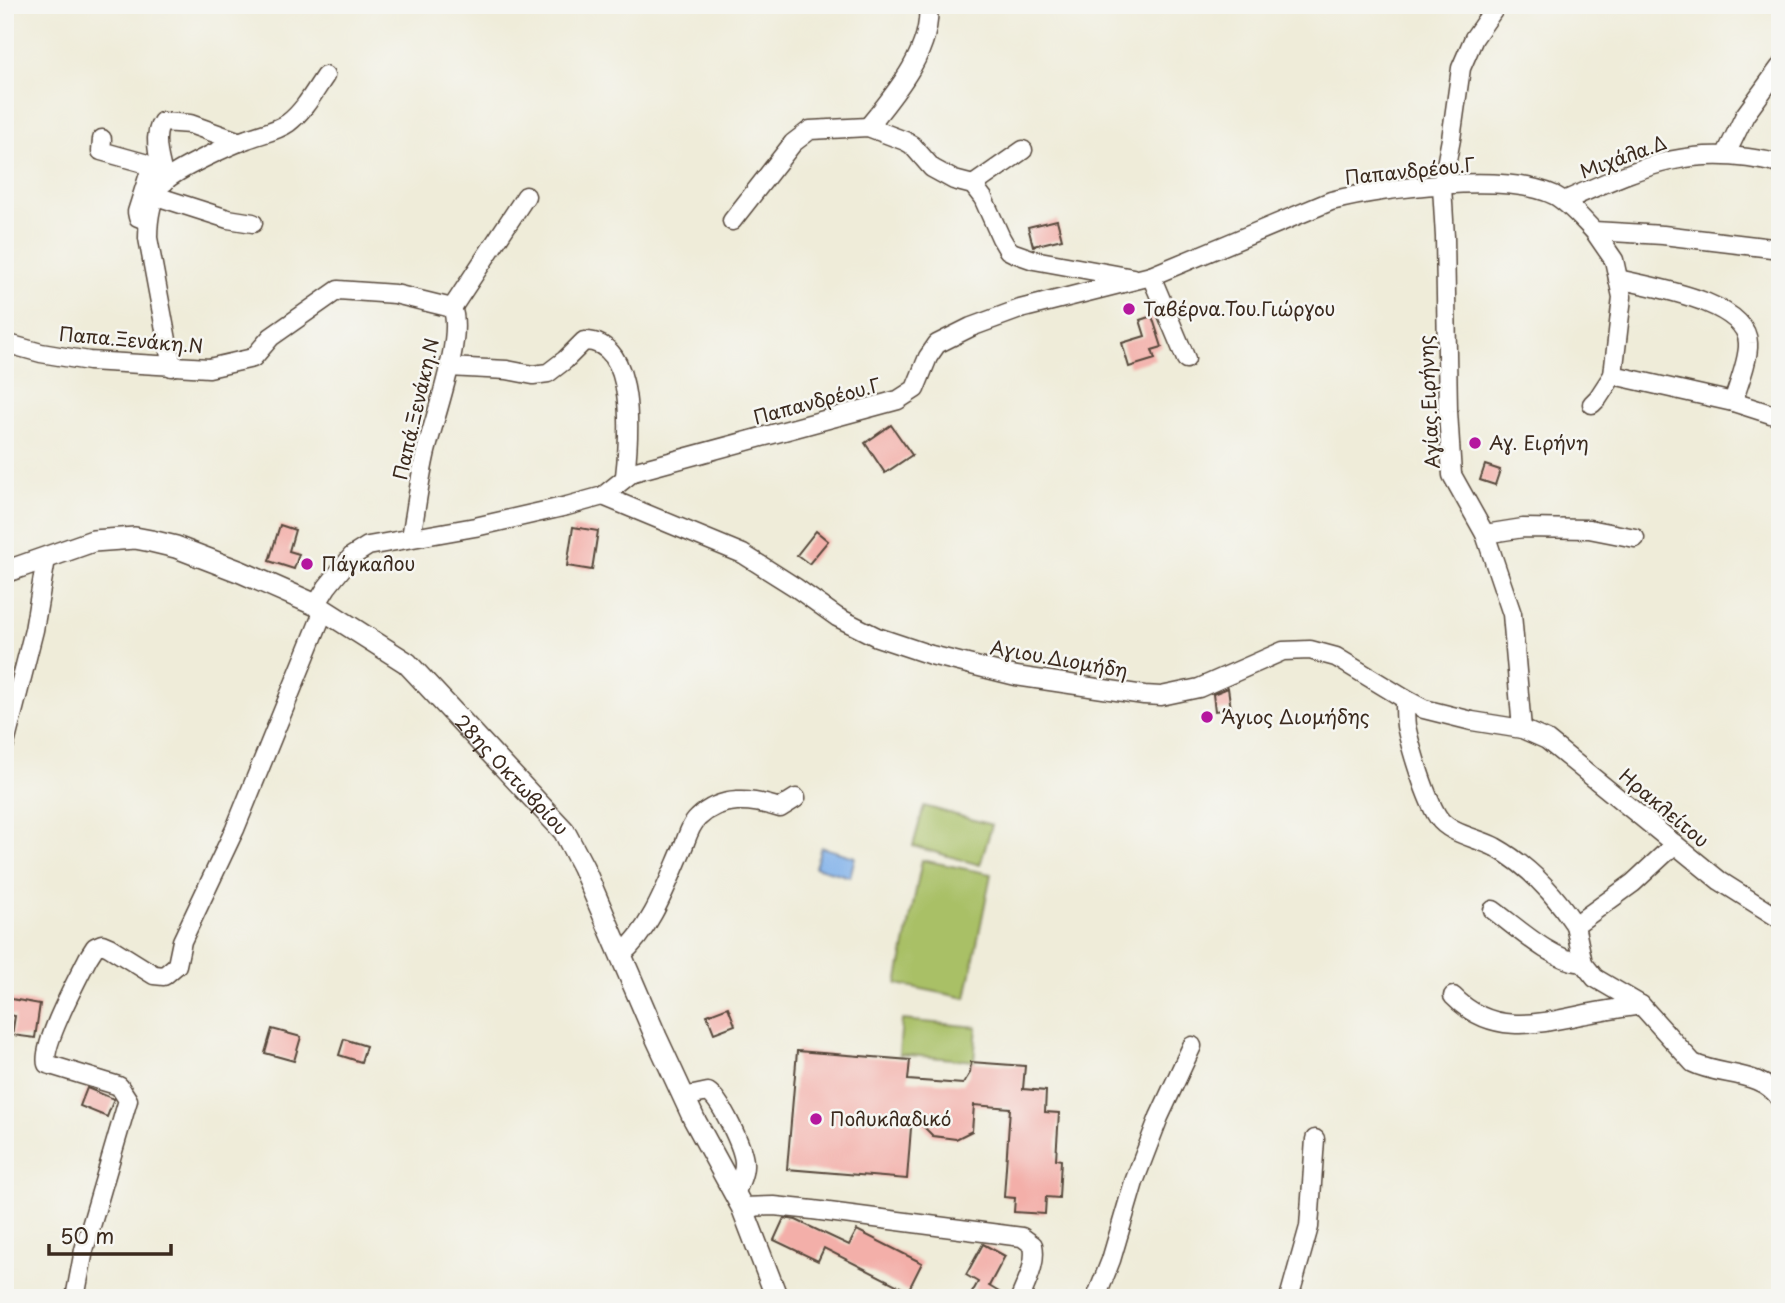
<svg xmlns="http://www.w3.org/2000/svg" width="1785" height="1303" viewBox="0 0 1785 1303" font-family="'Playpen Sans',sans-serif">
<rect width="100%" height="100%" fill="#f6f6f2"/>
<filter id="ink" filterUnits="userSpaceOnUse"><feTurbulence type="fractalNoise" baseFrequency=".0143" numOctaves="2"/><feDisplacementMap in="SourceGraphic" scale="14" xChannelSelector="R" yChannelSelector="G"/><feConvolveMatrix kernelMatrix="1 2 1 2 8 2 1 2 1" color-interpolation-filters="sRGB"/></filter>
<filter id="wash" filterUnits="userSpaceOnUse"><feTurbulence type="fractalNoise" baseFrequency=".00686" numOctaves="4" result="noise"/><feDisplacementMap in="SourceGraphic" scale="28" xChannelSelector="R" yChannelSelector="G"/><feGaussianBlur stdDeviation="1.57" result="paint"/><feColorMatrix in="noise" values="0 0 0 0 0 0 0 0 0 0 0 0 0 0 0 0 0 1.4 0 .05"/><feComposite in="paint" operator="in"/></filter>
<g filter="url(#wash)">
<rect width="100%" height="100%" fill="#efecd9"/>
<g fill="#a9c066" stroke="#727542" stroke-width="2">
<polygon points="924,806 992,825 980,865 913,846"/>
<polygon points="922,860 991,874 966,998 897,984"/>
<polygon points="902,1020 977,1027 974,1061 899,1054"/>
</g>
<polygon fill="#7dafe9" stroke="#5c6c84" stroke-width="2" points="821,847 855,857 850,877 815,867"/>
<g id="blocks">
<g fill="#f3afa9">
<polygon points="1057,220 1062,239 1033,246 1028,227"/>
<polygon points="1152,316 1162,347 1152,350 1155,359 1129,367 1122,343 1145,336 1140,320"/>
<polygon points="891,425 912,455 885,473 865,443"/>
<polygon points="1485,465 1500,470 1495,485 1480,480"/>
<polygon points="280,525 295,530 289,551 299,554 294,569 269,561"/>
<polygon points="573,527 598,531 592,570 567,566"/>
<polygon points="816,531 828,541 809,564 797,555"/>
<polygon points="1228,688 1231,709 1215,711 1213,694"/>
<polygon points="6,998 40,1004 35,1038 12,1035 15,1016 5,1014"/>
<polygon points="728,1007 735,1025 714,1033 707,1015"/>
<polygon points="272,1029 301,1037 294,1061 265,1053"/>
<polygon points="344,1039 366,1046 361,1062 339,1055"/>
<polygon points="797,1051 910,1060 908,1080 963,1084 970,1073 971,1062 1025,1066 1023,1089 1046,1091 1045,1112 1059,1113 1056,1159 1061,1160 1059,1198 1046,1197 1045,1214 1014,1212 1015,1198 1004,1197 1010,1108 974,1105 972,1131 956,1139 933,1136 912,1115 907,1179 787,1169"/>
<polygon points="87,1088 114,1099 107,1117 80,1106"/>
<polygon points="784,1218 796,1220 849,1245 857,1230 922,1263 908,1291 824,1248 818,1261 774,1240"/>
<polygon points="983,1244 1005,1256 989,1286 1009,1298 969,1298 978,1282 966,1275"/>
</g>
</g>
</g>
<g filter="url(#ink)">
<use href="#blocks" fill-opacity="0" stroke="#56473a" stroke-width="2"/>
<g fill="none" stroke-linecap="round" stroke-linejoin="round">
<defs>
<g id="minor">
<polyline points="1497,5 1474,38 1461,68 1451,139 1442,186 1445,237 1448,411 1452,475 1485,534 1512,614 1522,729"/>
<path d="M868,127C894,95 933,50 928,5"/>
<polyline points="102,139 101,151 144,163 150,171 137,212 138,217 148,221"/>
<polyline points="1726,154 1745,115 1780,67"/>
<path d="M165,182C161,165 151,137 162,122L190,124L240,142"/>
<polyline points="973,185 1023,150"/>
<polyline points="156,196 228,219 253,223"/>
<path d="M1564,201C1643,166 1692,142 1780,164"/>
<polyline points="732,221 793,143 810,130 868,127 905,141 912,145 932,168 954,180 973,185 983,198 1001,238 1008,250 1014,253 1034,260 1133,278"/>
<polyline points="1594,231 1614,260 1622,297 1613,375 1733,402 1780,417"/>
<polyline points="1151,276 1186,359"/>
<path d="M1618,279C1650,287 1747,301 1748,343C1749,359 1738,386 1733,402"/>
<polyline points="452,308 526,196"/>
<path d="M5,343L41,353L89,361L209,368L253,358L271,337L338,290L395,294L452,308C465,337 432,423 425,456C419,483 416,510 411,537"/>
<path d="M172,367L148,238C148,220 151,194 165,181C178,169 230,145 247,139C260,134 277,131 288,123C304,111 314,92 325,76"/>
<path d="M448,367L507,370L533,375L548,373L565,360L584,341C638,340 629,441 625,476"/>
<polyline points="1592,404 1598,398 1613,375"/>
<polyline points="603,496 743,554 795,587 837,617 877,637 931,655 1016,676 1144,695 1161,696 1199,688 1283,651 1310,650 1336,657 1405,699 1424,709 1472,721 1522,729 1547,740 1720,881 1780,919"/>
<polyline points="1485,534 1523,528 1589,529 1635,538"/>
<path d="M316,605L327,587L352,556L368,546L475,527L567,506L603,496L633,472L898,400L915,389L928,357L937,344L971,327L1020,309L1151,276L1331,201C1383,188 1505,172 1554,195C1569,203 1582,219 1594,231L1663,235L1780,249"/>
<path d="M1405,699C1405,708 1405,718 1406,726C1411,749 1426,799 1438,817C1449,834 1478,838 1495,847C1529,866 1554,893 1575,925"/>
<polyline points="5,744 34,630 46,559"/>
<path d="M1675,844L1633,883L1575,925L1583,963L1595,978L1641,1005L1693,1063C1721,1077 1761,1070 1780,1099"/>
<path d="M1493,910C1519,929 1551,960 1583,963"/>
<path d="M621,955C650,930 666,887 681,852C686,842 689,826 698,818C721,795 752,799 780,808L796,798"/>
<path d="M1453,996C1491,1035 1534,1025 1581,1015C1601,1011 1621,1008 1641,1005"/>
<path d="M684,1097L708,1092C721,1100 743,1147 744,1162C745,1173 739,1184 735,1194"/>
<path d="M742,1207L774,1206L813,1210L1022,1237L1033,1245C1037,1263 1027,1281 1020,1298"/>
<path d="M75,1298L84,1250L128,1100L119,1086L47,1064C41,1046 78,978 88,958L95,947L102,944L109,947L154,975L164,976L177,965L182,941L235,829L324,610"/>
<polyline points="1096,1298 1111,1260 1134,1182 1159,1117 1192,1046"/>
<polyline points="1289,1298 1309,1227 1315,1139"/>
</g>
<g id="major">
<path id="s1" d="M5,572L93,541L135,538L151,541L176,547L241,572L316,605L407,663L564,831L583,867L656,1037L694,1119L742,1207L777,1298"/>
</g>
</defs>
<use href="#minor" stroke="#56473a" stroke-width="21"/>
<use href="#major" stroke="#56473a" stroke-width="24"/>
<use href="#minor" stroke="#fff" stroke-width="18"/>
<use href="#major" stroke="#fff" stroke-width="21"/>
</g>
</g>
<g fill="#b5179e" stroke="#f6f6f2" stroke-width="2.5">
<circle cx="1129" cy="309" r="7"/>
<circle cx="1475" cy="443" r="7"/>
<circle cx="307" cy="564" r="7"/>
<circle cx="1207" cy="717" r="7"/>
<circle cx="816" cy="1119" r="7"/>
</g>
<g text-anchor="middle" stroke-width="5" stroke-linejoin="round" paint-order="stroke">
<g font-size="19" fill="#3b2a1e" stroke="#f6f6f2">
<text transform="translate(1623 157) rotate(-20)" y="7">Μιχάλα.Δ</text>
<text transform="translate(1410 171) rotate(-6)" y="7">Παπανδρέου.Γ</text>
<text transform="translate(131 340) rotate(5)" y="7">Παπα.Ξενάκη.Ν</text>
<text transform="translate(817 401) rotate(-15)" y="7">Παπανδρέου.Γ</text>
<text transform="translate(1429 402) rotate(-93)" y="7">Αγίας.Ειρήνης</text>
<text transform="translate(416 409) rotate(-77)" y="7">Παπά.Ξενάκη.Ν</text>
<text transform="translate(1059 659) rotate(10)" y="7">Αγιου.Διομήδη</text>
<text dy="7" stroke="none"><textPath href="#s1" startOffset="590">28ης Οκτωβρίου</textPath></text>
<text transform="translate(1664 808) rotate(40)" y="7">Ηρακλείτου</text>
</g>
<g font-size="19" fill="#3b2a1e" stroke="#f6f6f2" text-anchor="start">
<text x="1143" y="316">Ταβέρνα.Του.Γιώργου</text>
<text x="1489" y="450">Αγ. Ειρήνη</text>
<text x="321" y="571">Πάγκαλου</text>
<text x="1221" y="724">Άγιος Διομήδης</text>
<text x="830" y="1126">Πολυκλαδικό</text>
</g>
</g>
<rect width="1785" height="1303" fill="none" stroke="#f6f6f2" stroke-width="28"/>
<path d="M49 1244v10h122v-10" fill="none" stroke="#3b2a1e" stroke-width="3.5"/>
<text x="60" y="1244" font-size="21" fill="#3b2a1e" stroke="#f6f6f2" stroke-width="5" paint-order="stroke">50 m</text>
</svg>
